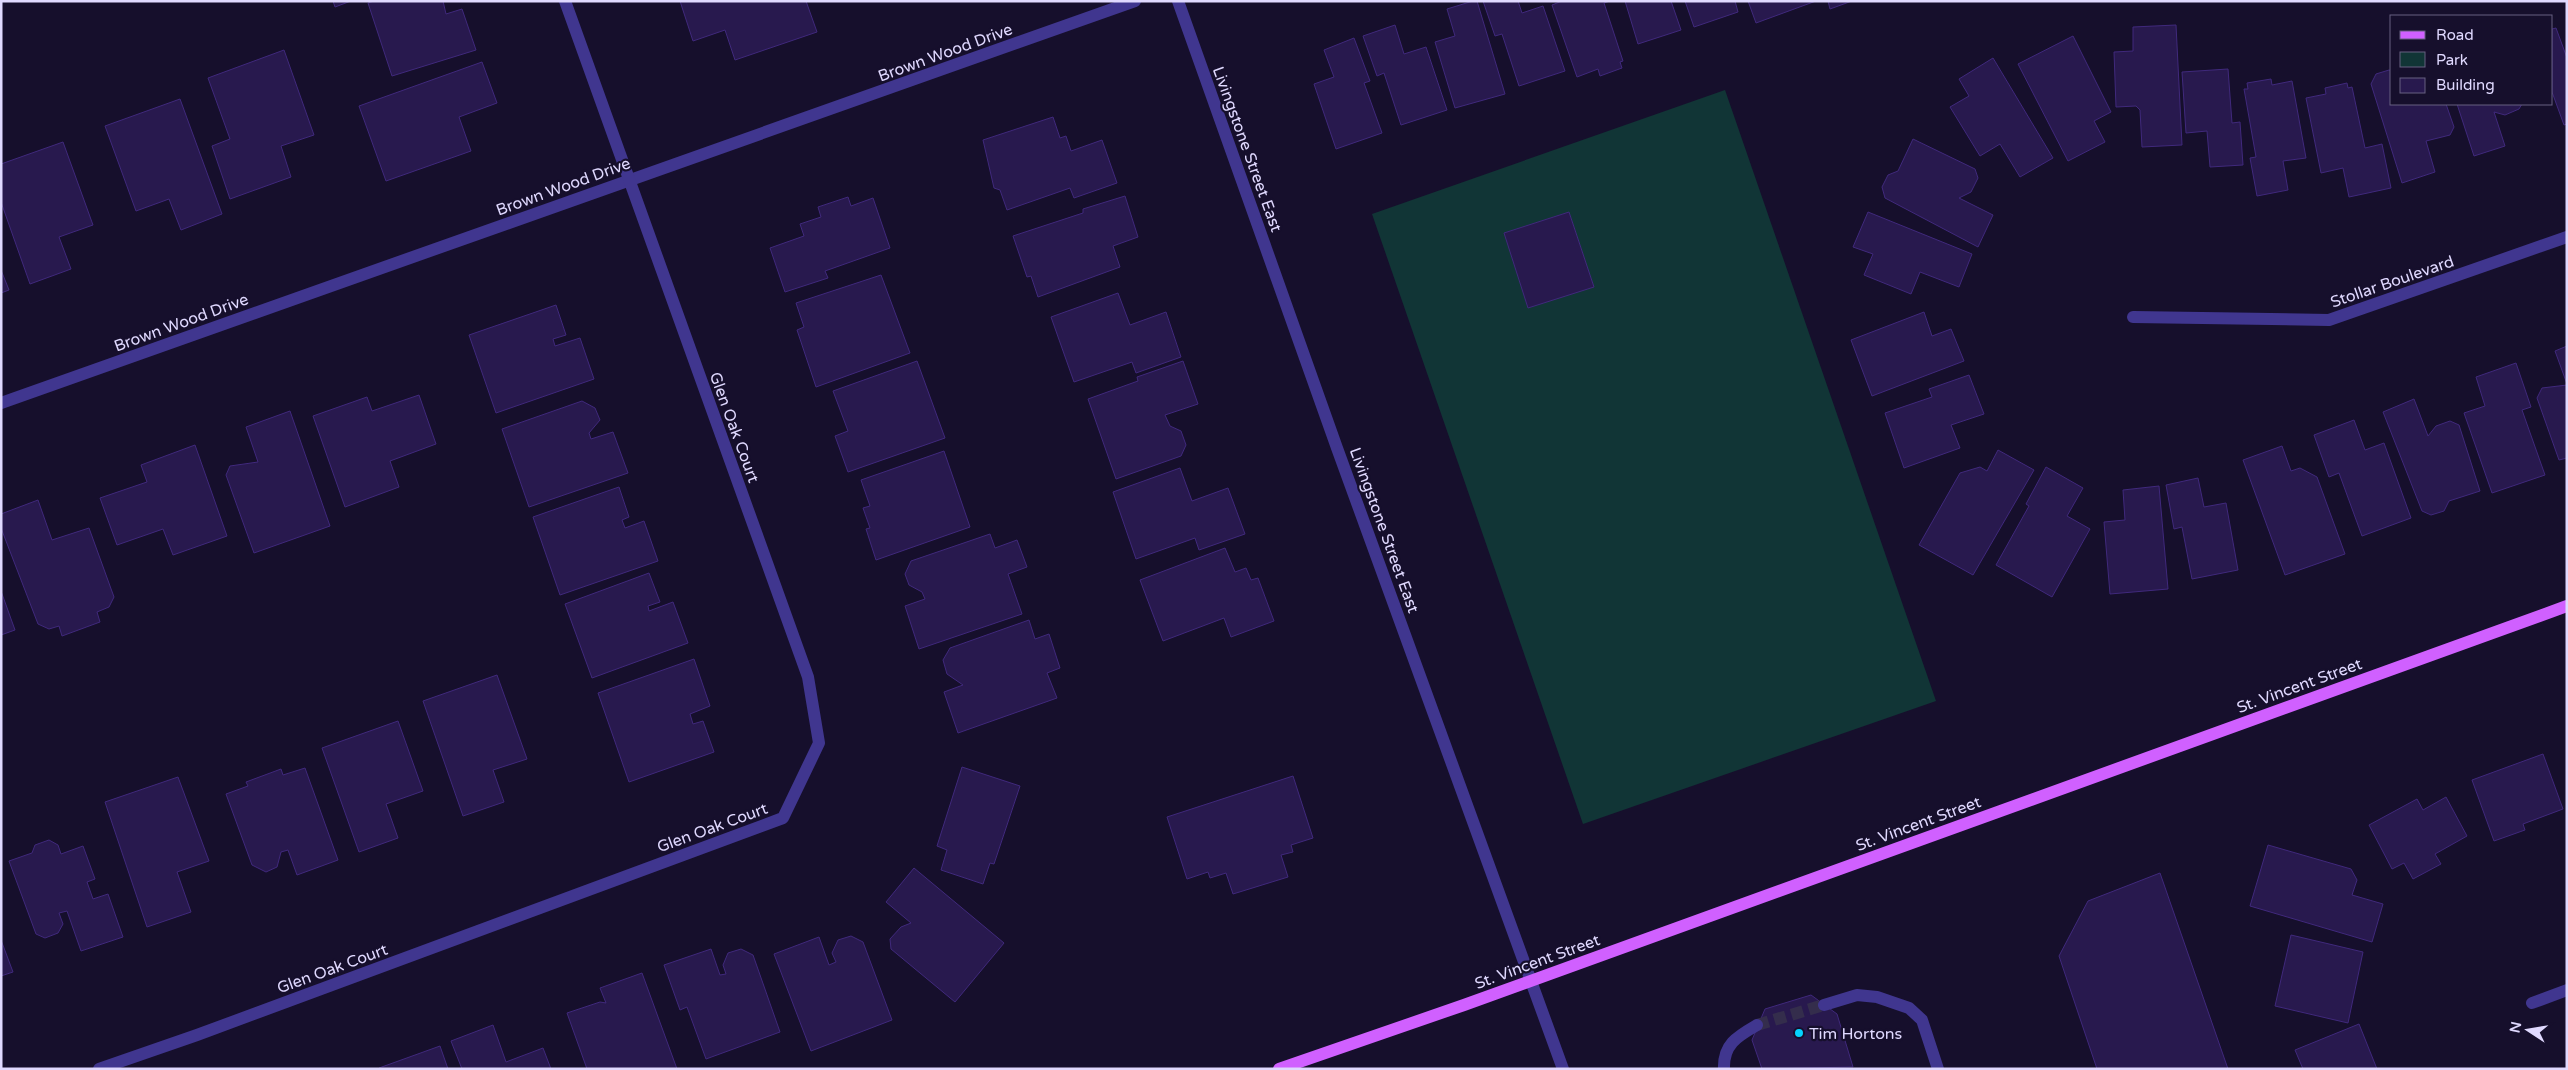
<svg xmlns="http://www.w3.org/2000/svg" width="2568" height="1070" viewBox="0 0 2568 1070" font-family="'Varela Round',sans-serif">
<rect width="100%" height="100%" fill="#160f2c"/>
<polygon fill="#113536" points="1725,90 1936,701 1583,824 1372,214"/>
<g fill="#28194e" stroke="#40297c">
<polygon points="333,1 351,1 335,7"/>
<polygon points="374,1 443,1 446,14 462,9 476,50 392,76 368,3"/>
<polygon points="680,1 806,1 817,32 735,60 725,30 693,41"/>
<polygon points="1473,1 1477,1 1505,94 1455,108 1435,42 1455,36 1447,9"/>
<polygon points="1483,1 1518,1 1522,13 1543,6 1565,71 1519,86 1502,34 1495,36"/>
<polygon points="1562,1 1610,1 1604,3 1623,61 1620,62 1622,68 1600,76 1598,69 1577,77 1552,5"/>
<polygon points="1625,1 1671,1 1681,30 1638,44"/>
<polygon points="1685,1 1735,1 1738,12 1694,27"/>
<polygon points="1748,1 1816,1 1756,23"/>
<polygon points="1828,1 1852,1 1830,9"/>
<polygon points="1395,25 1404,54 1426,47 1447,110 1401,125 1384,73 1377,76 1363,36"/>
<polygon points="2176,25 2182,145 2142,147 2140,110 2136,106 2116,107 2114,52 2133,51 2133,27"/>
<polygon points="2556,28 2567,58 2567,124 2564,125 2552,92 2552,29"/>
<polygon points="2073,36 2111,112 2094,121 2105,142 2068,161 2018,64"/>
<polygon points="1354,38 1370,81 1364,83 1382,133 1336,149 1314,84 1334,77 1324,50"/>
<polygon points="284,50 314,135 281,146 291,177 230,199 212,146 230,139 208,78"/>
<polygon points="1993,58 2053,158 2020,177 2000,144 1980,156 1950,107 1969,96 1959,79"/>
<polygon points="482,62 497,103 459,117 471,151 386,181 359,106"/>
<polygon points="2228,69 2232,123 2240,122 2243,165 2210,167 2207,131 2186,133 2182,72"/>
<polygon points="2389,70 2392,71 2392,104 2446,104 2454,127 2450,135 2426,141 2435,172 2402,183 2371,84 2376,74"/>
<polygon points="2271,79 2272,85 2292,81 2306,158 2283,161 2288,190 2257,196 2250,158 2256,157 2244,89 2248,89 2247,83"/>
<polygon points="2347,83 2348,88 2352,87 2365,148 2382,144 2391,188 2349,197 2343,168 2321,173 2306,98 2326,94 2325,88"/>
<polygon points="180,99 222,214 181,230 169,199 136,211 105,126"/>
<polygon points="2457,104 2522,104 2519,109 2505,115 2494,112 2505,146 2474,156"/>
<polygon points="1053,117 1060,138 1066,136 1071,151 1102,140 1117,183 1074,198 1070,188 1007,210 1000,190 994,188 983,140"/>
<polygon points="1913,139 1975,169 1978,178 1971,192 1959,198 1993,215 1978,247 1885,198 1882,187 1888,175 1898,171"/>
<polygon points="63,142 93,225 59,237 71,269 30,284 1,202 1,164"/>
<polygon points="1125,196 1138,237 1113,246 1120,267 1038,297 1031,276 1027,277 1013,236 1083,213 1083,209"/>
<polygon points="848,197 851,206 873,198 890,248 825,271 828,278 785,292 770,248 804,236 800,224 821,217 818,207"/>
<polygon points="1569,212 1594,287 1528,308 1504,233"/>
<polygon points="1868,212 1972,254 1959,287 1920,272 1911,294 1864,275 1873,254 1853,247"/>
<polygon points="1,270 9,290 1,293"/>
<polygon points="881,275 910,353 816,387 797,330 804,327 796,303"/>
<polygon points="1118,293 1130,325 1166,312 1181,357 1136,373 1132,362 1074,382 1051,317"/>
<polygon points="556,305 566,335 553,339 555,346 580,338 594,379 496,413 469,335"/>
<polygon points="1924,312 1932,336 1951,329 1964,361 1872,396 1851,340"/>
<polygon points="2567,346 2567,384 2555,351"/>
<polygon points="917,361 945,438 848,472 835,436 848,431 833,391"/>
<polygon points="1183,361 1198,404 1165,415 1170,426 1181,431 1186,445 1181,456 1116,479 1088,399 1138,381 1137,377"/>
<polygon points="2516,363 2531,407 2522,410 2545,475 2492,493 2464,413 2485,406 2476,377"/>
<polygon points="1969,375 1984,414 1951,425 1960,448 1904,468 1885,413 1932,397 1929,389"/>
<polygon points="2567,385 2567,458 2559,460 2537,398 2542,388"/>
<polygon points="419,395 436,444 390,461 399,487 345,507 313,416 367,397 372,411"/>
<polygon points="2414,399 2428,436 2436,426 2450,421 2459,425 2480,491 2449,501 2444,511 2431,515 2422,511 2383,412"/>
<polygon points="582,401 595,408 600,420 589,433 591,439 613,432 628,473 529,507 502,429"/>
<polygon points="290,411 330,526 254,553 226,475 230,466 258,462 246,427"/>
<polygon points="2354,420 2365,450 2384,443 2411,518 2362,536 2339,473 2329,477 2314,435"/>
<polygon points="195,445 227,536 173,555 163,529 117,545 100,498 147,482 141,465"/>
<polygon points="2282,446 2291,471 2300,468 2317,477 2345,554 2285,575 2243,460"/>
<polygon points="1998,450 2034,470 1973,575 1919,545 1960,473 1980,467 1987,471"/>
<polygon points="944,451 970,527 876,560 866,529 870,528 863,508 870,506 861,480"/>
<polygon points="2046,467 2083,488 2067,516 2090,529 2052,597 1996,565 2029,506 2026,504"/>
<polygon points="1180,468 1192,501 1228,488 1245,534 1199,550 1195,538 1136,559 1113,492"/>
<polygon points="2198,478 2204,507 2226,503 2238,570 2192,579 2182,527 2174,529 2166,485"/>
<polygon points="2159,486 2168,589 2110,594 2104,522 2125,520 2123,490"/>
<polygon points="619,487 629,517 622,520 625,528 644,521 658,561 560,595 533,517"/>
<polygon points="38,500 52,540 89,528 114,597 109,607 97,612 100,622 62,636 59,626 49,629 38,624 1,528 1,514"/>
<polygon points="990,534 995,548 1017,540 1027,567 1008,574 1022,614 919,649 905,606 925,599 922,592 909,585 905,574 911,561"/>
<polygon points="1225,548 1235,572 1246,568 1251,580 1258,578 1274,621 1231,637 1224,618 1163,641 1140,580"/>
<polygon points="649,573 660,602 648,606 649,611 673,602 688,643 592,678 565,604"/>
<polygon points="1,591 15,630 1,635"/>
<polygon points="1029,620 1035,639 1049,634 1060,668 1047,673 1057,698 958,733 944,692 963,685 947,674 943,660 950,648"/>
<polygon points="694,659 710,706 690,714 693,724 703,721 714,752 629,782 598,693"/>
<polygon points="497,675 527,759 493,770 504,802 463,816 423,701"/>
<polygon points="398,721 423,791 386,804 398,838 359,852 322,748"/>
<polygon points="2543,754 2563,809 2523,824 2525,830 2494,841 2472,780"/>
<polygon points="962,767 1020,786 994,864 990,863 983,884 941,870 947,850 937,846"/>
<polygon points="305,768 338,860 297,875 288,850 281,852 277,867 266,872 252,865 226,794 248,786 246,782 281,769 283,775"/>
<polygon points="1293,776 1313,838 1291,845 1293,852 1281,855 1288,877 1233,894 1226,873 1210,878 1208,872 1187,879 1167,817"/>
<polygon points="178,777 209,861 177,872 191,912 147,927 105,802"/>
<polygon points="2446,797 2467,836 2435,854 2441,864 2413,879 2404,863 2392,869 2369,825 2417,799 2423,810"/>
<polygon points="49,840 58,845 61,854 83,846 95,879 87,882 93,899 108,894 123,937 81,951 67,911 59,913 63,924 58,933 45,938 36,934 9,861 32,853 35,845"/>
<polygon points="2268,845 2351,869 2357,880 2352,895 2383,904 2372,942 2250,906"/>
<polygon points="914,868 1004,943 955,1002 891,949 890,939 901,927 911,923 886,902"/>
<polygon points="2160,873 2228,1069 2097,1069 2059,956 2088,901"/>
<polygon points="2291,935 2363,952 2348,1023 2275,1006"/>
<polygon points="851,936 863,942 892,1020 811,1051 774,954 819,937 829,965 836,962 832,953 838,940"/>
<polygon points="1,940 13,972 1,976"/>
<polygon points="711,949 720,975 726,974 723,965 728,953 741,949 753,955 780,1032 706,1059 687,1007 680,1010 664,965"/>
<polygon points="642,973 677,1069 587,1069 567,1013 600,1002 606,1003 600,988"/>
<polygon points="1811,995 1837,1014 1853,1067 1762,1069 1752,1040 1765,1009"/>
<polygon points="2359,1024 2377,1069 2303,1069 2295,1050"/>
<polygon points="493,1025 506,1062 543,1048 551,1069 462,1069 451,1041"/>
<polygon points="440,1046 448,1069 379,1069 379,1068"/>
</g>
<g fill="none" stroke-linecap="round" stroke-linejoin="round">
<polyline stroke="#342d4c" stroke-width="12" stroke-dasharray="12 6" stroke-linecap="butt" points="1757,1025 1824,1005"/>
<g stroke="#40368f" stroke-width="12">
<polyline points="1178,1 1337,448 1563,1069"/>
<polyline points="2133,317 2329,320 2567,237"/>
<polyline points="1,403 1135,1"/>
<polyline points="2532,1003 2567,990"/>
<polyline points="1824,1005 1857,995 1877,997 1909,1008 1922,1020 1938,1069"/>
<polyline points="99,1069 197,1035 783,818 819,743 808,677 565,1"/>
<path d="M1724,1069C1723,1044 1738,1036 1757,1025"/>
</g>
<polyline stroke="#d060ff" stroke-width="12" points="1279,1069 1464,1005 2567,606"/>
</g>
<circle fill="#05d3ff" stroke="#160f2c" stroke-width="2" cx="1799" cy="1033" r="5"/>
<g text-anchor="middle" stroke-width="4.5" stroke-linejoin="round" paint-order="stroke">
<g font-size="16" fill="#e0d9ff" stroke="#160f2c">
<text transform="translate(945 52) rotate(-20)" y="6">Brown Wood Drive</text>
<text transform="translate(1248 149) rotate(70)" y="6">Livingstone Street East</text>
<text transform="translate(563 186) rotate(-20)" y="6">Brown Wood Drive</text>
<text transform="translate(2392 281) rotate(-19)" y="6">Stollar Boulevard</text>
<text transform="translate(181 322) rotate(-20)" y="6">Brown Wood Drive</text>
<text transform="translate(735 427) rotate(70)" y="6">Glen Oak Court</text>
<text transform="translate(1385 530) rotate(70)" y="6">Livingstone Street East</text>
<text transform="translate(2299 685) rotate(-20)" y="6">St. Vincent Street</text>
<text transform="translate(1918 823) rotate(-20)" y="6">St. Vincent Street</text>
<text transform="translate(712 827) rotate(-20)" y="6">Glen Oak Court</text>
<text transform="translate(1537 961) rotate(-20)" y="6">St. Vincent Street</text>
<text transform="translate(332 968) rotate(-20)" y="6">Glen Oak Court</text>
</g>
<g font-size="16" fill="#e0d9ff" stroke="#160f2c" text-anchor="start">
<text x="1809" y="1039">Tim Hortons</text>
</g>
</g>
<rect width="2568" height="1070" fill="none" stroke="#e0d9ff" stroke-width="5"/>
<rect x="2390" y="15" width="162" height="90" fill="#160f2c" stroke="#676080"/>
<rect x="2400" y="31" width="25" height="8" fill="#d060ff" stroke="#676080"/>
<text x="2436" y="40" font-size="15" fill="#e0d9ff">Road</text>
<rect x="2400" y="52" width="25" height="15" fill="#113536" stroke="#676080"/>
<text x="2436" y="65" font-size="15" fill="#e0d9ff">Park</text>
<rect x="2400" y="78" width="25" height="15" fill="#28194e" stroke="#676080"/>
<text x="2436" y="90" font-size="15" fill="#e0d9ff">Building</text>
<g transform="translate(2528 1030) rotate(282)" stroke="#160f2c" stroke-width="4" paint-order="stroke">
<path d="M0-4L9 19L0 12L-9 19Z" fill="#e0d9ff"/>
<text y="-8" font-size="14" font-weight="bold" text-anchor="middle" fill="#e0d9ff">N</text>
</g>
</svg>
